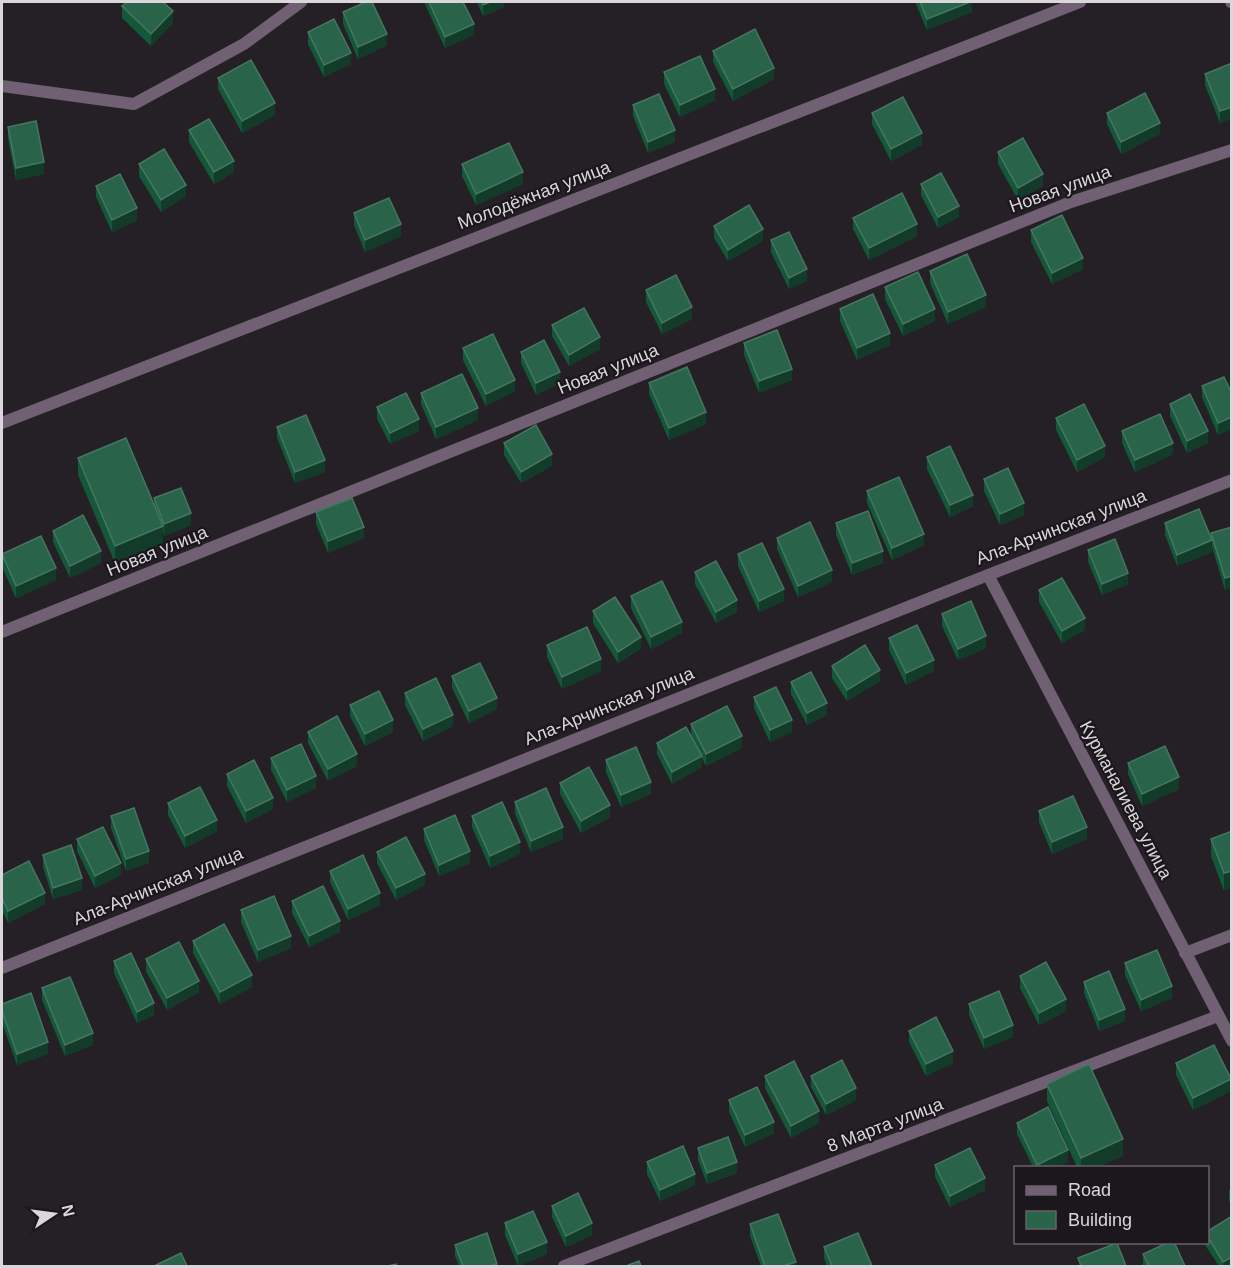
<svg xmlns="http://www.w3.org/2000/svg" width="1233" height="1268" viewBox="0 0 1233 1268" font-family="Helvetica,sans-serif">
<rect width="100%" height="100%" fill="#252026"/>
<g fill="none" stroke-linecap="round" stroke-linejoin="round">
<g stroke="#715f73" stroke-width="12">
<polyline points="1231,2 1232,2"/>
<polyline points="2,86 134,104 244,44 301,2"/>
<polyline points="2,423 1080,2"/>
<polyline points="988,575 1232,1041"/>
<polyline points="2,632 1071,202 1232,150"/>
<polyline points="1185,953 1232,935"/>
<polyline points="2,968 988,575 1232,480"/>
<polyline points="564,1266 1218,1016"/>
</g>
</g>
<g fill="#145739">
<polygon points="424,2 463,2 474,35 445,48"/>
<polygon points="477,2 504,2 504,7 483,16"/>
<polygon points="915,2 972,2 972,12 927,30"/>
<polygon points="122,6 173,23 151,46 122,18"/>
<polygon points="343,12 387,45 358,59 343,24"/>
<polygon points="308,32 351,64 324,77 308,44"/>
<polygon points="713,51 774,79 733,101 713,62"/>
<polygon points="1232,63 1232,118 1220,123 1205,85 1205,74"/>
<polygon points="664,72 715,100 680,117 664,84"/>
<polygon points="218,78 275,115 242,133 218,89"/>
<polygon points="633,105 675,142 648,153 633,116"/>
<polygon points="872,113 922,145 891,161 872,124"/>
<polygon points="1107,113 1160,134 1121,154 1107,124"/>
<polygon points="8,127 44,174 16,180 8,139"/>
<polygon points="189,130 234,172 214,184 189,142"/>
<polygon points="998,152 1043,186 1018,200 998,164"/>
<polygon points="139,164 186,196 161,212 139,176"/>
<polygon points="462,164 523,184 476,205 462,176"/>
<polygon points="921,184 959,217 938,228 921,195"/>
<polygon points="96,186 137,220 112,232 96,197"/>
<polygon points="354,213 401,236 365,252 354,225"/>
<polygon points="853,218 917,236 869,260 853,229"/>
<polygon points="714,226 763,241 728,261 714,238"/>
<polygon points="1031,230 1083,269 1052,284 1031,242"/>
<polygon points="771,240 807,281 789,289 771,252"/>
<polygon points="930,271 986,307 948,324 930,283"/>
<polygon points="885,287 935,321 903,336 885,299"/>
<polygon points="646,290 692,319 662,334 646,302"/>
<polygon points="840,309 890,345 857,360 840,321"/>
<polygon points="552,325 600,349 569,366 552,336"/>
<polygon points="744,343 792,380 759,393 744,355"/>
<polygon points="463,348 515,391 486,406 463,360"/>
<polygon points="521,352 560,383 536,395 521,363"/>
<polygon points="649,383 706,424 669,440 649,394"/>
<polygon points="1202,386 1232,394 1232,429 1218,435 1202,397"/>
<polygon points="421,393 478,420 436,439 421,404"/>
<polygon points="1170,404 1208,443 1187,453 1170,416"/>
<polygon points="377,407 419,431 390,444 377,419"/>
<polygon points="1056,418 1105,457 1077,472 1056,430"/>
<polygon points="277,427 325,472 295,483 277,438"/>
<polygon points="1122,431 1173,454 1135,472 1122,443"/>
<polygon points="504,443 552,466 521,483 504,455"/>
<polygon points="927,457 973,506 950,517 927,469"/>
<polygon points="78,458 154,505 154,498 191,525 164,536 163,531 163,543 115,563 78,475"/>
<polygon points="984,479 1024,515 1000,525 984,491"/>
<polygon points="867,491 924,545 892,560 867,503"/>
<polygon points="316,512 364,538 328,553 316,524"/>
<polygon points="836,523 883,563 852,575 836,535"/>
<polygon points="1165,523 1211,539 1211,533 1232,527 1232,588 1225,590 1212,547 1212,552 1177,566 1165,535"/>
<polygon points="53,531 101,563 70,578 53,542"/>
<polygon points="777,538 832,582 798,597 777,549"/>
<polygon points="1088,550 1128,584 1102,595 1088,562"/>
<polygon points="2,554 56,580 16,598 2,567"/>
<polygon points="738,554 784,601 759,612 738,566"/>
<polygon points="695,572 737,612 716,623 695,584"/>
<polygon points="1039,590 1085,630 1062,643 1039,602"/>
<polygon points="631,596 682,633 651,649 631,608"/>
<polygon points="593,611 641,649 618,663 593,623"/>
<polygon points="942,614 986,648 958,660 942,626"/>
<polygon points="889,638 934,671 906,685 889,650"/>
<polygon points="547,645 601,671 562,689 547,657"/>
<polygon points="832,666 880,681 847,701 832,678"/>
<polygon points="452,676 497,709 469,723 452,688"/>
<polygon points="791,682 827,715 807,725 791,694"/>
<polygon points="405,693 453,726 423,741 405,705"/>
<polygon points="754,697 792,732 770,742 754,708"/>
<polygon points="350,705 393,732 365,746 350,716"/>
<polygon points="691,724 742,748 706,766 702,758 702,767 672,784 657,754 657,743 691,735"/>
<polygon points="308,732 357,766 328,781 308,743"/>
<polygon points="271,758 316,788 287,802 271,770"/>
<polygon points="606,760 651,794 621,807 606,772"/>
<polygon points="1128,763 1179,789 1142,806 1128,774"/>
<polygon points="227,774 273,809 246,823 227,786"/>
<polygon points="560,783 610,817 581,833 560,794"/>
<polygon points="515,802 563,839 531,852 515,814"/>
<polygon points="168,803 217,831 185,848 168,815"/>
<polygon points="1039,811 1087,839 1052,854 1039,822"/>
<polygon points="111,816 149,863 126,871 111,828"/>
<polygon points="472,816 520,854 490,868 472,827"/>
<polygon points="424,829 470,863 439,876 424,840"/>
<polygon points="1232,831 1224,891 1211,856 1211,839"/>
<polygon points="77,839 121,875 95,888 77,851"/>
<polygon points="377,852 425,885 396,900 377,863"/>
<polygon points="43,855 82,890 53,899 43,867"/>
<polygon points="330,871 380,905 348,920 330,882"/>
<polygon points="2,875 45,904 8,923 2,910"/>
<polygon points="292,901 340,932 309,947 292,913"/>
<polygon points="241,910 291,948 258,962 241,922"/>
<polygon points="193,941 252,987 220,1004 193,953"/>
<polygon points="146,959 199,992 167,1010 146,971"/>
<polygon points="114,961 154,1015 137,1023 114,973"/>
<polygon points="1125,963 1172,998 1141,1011 1125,975"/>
<polygon points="1020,976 1066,1011 1039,1025 1020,988"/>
<polygon points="1084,982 1125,1021 1099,1031 1084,993"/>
<polygon points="42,988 93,1045 65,1056 42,1000"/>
<polygon points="2,1004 48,1054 17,1065 2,1023"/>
<polygon points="969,1004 1013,1037 984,1049 969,1015"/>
<polygon points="909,1031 953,1063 926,1076 909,1042"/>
<polygon points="1176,1063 1231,1091 1193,1110 1176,1075"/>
<polygon points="765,1076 819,1123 791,1138 765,1088"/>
<polygon points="811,1076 856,1100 826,1115 811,1087"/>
<polygon points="1047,1084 1123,1156 1097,1167 1077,1167 1047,1101"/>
<polygon points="729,1100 774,1133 745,1147 729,1112"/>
<polygon points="1017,1123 1068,1162 1056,1167 1033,1167 1017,1134"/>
<polygon points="698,1148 737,1173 707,1184 698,1160"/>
<polygon points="647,1162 695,1185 660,1201 647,1174"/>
<polygon points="935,1165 985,1190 950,1207 935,1177"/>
<polygon points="1232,1188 1232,1206 1229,1201 1229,1190"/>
<polygon points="552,1206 592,1235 566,1247 552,1217"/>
<polygon points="505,1223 547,1254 518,1266 505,1235"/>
<polygon points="750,1224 796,1266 761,1266 750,1236"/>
<polygon points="1208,1231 1232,1266 1219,1266 1205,1245 1205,1242 1208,1242"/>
<polygon points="455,1245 497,1266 459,1266 455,1256"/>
<polygon points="824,1247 872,1266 827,1266 824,1258"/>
<polygon points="1143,1254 1185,1266 1143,1266"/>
</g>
<g fill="#123b2a">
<polygon points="490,2 504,2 504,7 483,16 483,5"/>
<polygon points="970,2 972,2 972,12 927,30 927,19"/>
<polygon points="173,11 173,23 151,46 151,34"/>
<polygon points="474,24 474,35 445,48 445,37"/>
<polygon points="387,34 387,45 358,59 358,47"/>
<polygon points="351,53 351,64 324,77 324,65"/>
<polygon points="774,68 774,79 733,101 733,89"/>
<polygon points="715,89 715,100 680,117 680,105"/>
<polygon points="275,103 275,115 242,133 242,121"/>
<polygon points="1232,107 1232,118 1220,123 1220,111"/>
<polygon points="1160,123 1160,134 1121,154 1121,142"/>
<polygon points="675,130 675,142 648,153 648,142"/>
<polygon points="922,133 922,145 891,161 891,149"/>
<polygon points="234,161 234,172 214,184 214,172"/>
<polygon points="44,162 44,174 16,180 16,168"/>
<polygon points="523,172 523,184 476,205 476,194"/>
<polygon points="1043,174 1043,186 1018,200 1018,188"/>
<polygon points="186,185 186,196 161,212 161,200"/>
<polygon points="959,206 959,217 938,228 938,217"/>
<polygon points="137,208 137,220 112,232 112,220"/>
<polygon points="401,224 401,236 365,252 365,240"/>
<polygon points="917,224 917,236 869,260 869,248"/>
<polygon points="763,229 763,241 728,261 728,250"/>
<polygon points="1083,258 1083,269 1052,284 1052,273"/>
<polygon points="807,269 807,281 789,289 789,278"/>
<polygon points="986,295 986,307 948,324 948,312"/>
<polygon points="692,307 692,319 662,334 662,323"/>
<polygon points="935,309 935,321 903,336 903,324"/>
<polygon points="890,333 890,345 857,360 857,348"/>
<polygon points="600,337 600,349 569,366 569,355"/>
<polygon points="792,369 792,380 759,393 759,381"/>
<polygon points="560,372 560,383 536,395 536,383"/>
<polygon points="515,380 515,391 486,406 486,394"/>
<polygon points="478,408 478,420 436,439 436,427"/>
<polygon points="706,412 706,424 669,440 669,428"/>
<polygon points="1232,417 1232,429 1218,435 1218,423"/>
<polygon points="419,419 419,431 390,444 390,433"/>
<polygon points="1208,431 1208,443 1187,453 1187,441"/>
<polygon points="1173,443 1173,454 1135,472 1135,460"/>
<polygon points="1105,446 1105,457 1077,472 1077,460"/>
<polygon points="552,454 552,466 521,483 521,472"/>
<polygon points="325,460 325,472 295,483 295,472"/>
<polygon points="973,495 973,506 950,517 950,505"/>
<polygon points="1024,503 1024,515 1000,525 1000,514"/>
<polygon points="191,513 191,525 164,536 164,524"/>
<polygon points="163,526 163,543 115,563 115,546"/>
<polygon points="364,527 364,538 328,553 328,541"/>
<polygon points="924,534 924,545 892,560 892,548"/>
<polygon points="1212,540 1212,552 1177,566 1177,555"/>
<polygon points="101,551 101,563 70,578 70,566"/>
<polygon points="883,551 883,563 852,575 852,563"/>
<polygon points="56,568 56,580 16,598 16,586"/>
<polygon points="832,570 832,582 798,597 798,586"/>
<polygon points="1128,573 1128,584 1102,595 1102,584"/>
<polygon points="1232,576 1232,588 1225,590 1225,578"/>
<polygon points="784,589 784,601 759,612 759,601"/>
<polygon points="737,600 737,612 716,623 716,612"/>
<polygon points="1085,618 1085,630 1062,643 1062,631"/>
<polygon points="682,622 682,633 651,649 651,637"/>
<polygon points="986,636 986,648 958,660 958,649"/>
<polygon points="641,637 641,649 618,663 618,652"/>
<polygon points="601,659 601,671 562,689 562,677"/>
<polygon points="934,660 934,671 906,685 906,673"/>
<polygon points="880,670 880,681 847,701 847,690"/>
<polygon points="497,698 497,709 469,723 469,711"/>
<polygon points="827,703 827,715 807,725 807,713"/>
<polygon points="453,715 453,726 423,741 423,729"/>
<polygon points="393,720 393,732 365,746 365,734"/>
<polygon points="792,720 792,732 770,742 770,730"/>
<polygon points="742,736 742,748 706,766 706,754"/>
<polygon points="357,754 357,766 328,781 328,769"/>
<polygon points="702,756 702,767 672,784 672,772"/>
<polygon points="316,776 316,788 287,802 287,790"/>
<polygon points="1179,777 1179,789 1142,806 1142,794"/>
<polygon points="651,782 651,794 621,807 621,795"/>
<polygon points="273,798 273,809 246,823 246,811"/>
<polygon points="610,805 610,817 581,833 581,821"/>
<polygon points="217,820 217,831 185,848 185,836"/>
<polygon points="563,827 563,839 531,852 531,841"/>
<polygon points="1087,827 1087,839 1052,854 1052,842"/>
<polygon points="520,842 520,854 490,868 490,856"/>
<polygon points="149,851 149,863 126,871 126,859"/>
<polygon points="470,851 470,863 439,876 439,865"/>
<polygon points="121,863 121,875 95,888 95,876"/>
<polygon points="1232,871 1232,888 1224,891 1224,873"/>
<polygon points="425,874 425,885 396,900 396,888"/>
<polygon points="82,878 82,890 53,899 53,888"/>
<polygon points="45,893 45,904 8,923 8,911"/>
<polygon points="380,893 380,905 348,920 348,909"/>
<polygon points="340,921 340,932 309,947 309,936"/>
<polygon points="291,936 291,948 258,962 258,950"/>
<polygon points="252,975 252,987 220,1004 220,992"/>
<polygon points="199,981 199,992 167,1010 167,998"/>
<polygon points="1172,986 1172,998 1141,1011 1141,1000"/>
<polygon points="1066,999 1066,1011 1039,1025 1039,1013"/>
<polygon points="154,1003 154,1015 137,1023 137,1012"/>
<polygon points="1125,1009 1125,1021 1099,1031 1099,1020"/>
<polygon points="1013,1025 1013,1037 984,1049 984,1038"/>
<polygon points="93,1033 93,1045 65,1056 65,1045"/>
<polygon points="48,1042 48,1054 17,1065 17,1054"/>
<polygon points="953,1051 953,1063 926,1076 926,1064"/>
<polygon points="1231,1079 1231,1091 1193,1110 1193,1098"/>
<polygon points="856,1088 856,1100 826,1115 826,1104"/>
<polygon points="819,1111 819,1123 791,1138 791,1126"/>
<polygon points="774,1122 774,1133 745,1147 745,1135"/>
<polygon points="1123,1139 1123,1156 1097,1167 1081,1167 1081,1158"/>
<polygon points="1068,1150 1068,1162 1056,1167 1037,1167 1037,1165"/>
<polygon points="737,1162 737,1173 707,1184 707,1173"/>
<polygon points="695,1174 695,1185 660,1201 660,1190"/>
<polygon points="985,1178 985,1190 950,1207 950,1196"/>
<polygon points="592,1223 592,1235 566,1247 566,1236"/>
<polygon points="547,1242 547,1254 518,1266 518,1254"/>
<polygon points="1232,1257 1232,1266 1223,1266 1223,1262"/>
<polygon points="796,1262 796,1266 783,1266"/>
</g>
<g fill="#29644a" stroke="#457661" stroke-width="1.5">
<polygon points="127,2 163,2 173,11 151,34 122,6"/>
<polygon points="366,2 372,2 387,34 358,47 343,12"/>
<polygon points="429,2 463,2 474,24 445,37"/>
<polygon points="482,2 490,2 483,5"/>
<polygon points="920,2 970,2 927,19"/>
<polygon points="334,19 351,53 324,65 308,32"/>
<polygon points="755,29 774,68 733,89 713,51"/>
<polygon points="700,56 715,89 680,105 664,72"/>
<polygon points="251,60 275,103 242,121 218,78"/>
<polygon points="1232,63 1232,107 1220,111 1205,74"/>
<polygon points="1145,93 1160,123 1121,142 1107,113"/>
<polygon points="659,94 675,130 648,142 633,105"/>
<polygon points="903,97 922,133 891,149 872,113"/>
<polygon points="209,119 234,161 214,172 189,130"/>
<polygon points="36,121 44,162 16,168 8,127"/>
<polygon points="1023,138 1043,174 1018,188 998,152"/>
<polygon points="509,143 523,172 476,194 462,164"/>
<polygon points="164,149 186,185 161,200 139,164"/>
<polygon points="941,173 959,206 938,217 921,184"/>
<polygon points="120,174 137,208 112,220 96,186"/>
<polygon points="902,193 917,224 869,248 853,218"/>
<polygon points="389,198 401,224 365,240 354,213"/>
<polygon points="749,205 763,229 728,250 714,226"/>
<polygon points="1062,215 1083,258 1052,273 1031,230"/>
<polygon points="789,232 807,269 789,278 771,240"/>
<polygon points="967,254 986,295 948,312 930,271"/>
<polygon points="918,272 935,309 903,324 885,287"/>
<polygon points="676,275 692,307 662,323 646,290"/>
<polygon points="873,294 890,333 857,348 840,309"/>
<polygon points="584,308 600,337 569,355 552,325"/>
<polygon points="777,330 792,369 759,381 744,343"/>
<polygon points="493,334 515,380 486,394 463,348"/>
<polygon points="544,340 560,372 536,383 521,352"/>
<polygon points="687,367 706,412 669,428 649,383"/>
<polygon points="462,374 478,408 436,427 421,393"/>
<polygon points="1224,377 1232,394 1232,417 1218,423 1202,386"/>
<polygon points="406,393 419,419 390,433 377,407"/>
<polygon points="1190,394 1208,431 1187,441 1170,404"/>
<polygon points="1084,404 1105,446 1077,460 1056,418"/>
<polygon points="1160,414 1173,443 1135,460 1122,431"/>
<polygon points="306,415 325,460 295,472 277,427"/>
<polygon points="536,425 552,454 521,472 504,443"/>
<polygon points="126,438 163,526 115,546 78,458"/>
<polygon points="950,446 973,495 950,505 927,457"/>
<polygon points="1008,468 1024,503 1000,514 984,479"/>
<polygon points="899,477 924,534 892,548 867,491"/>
<polygon points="181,488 191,513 164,524 154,498"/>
<polygon points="352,498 364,527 328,541 316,512"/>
<polygon points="1199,509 1212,540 1177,555 1165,523"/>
<polygon points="868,511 883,551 852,563 836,523"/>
<polygon points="83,515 101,551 70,566 53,531"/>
<polygon points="810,522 832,570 798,586 777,538"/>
<polygon points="1232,527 1232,576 1225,578 1211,533"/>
<polygon points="41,536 56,568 16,586 2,554"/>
<polygon points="1115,539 1128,573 1102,584 1088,550"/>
<polygon points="762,543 784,589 759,601 738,554"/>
<polygon points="716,561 737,600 716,612 695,572"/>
<polygon points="1062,578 1085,618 1062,631 1039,590"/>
<polygon points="662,581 682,622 651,637 631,596"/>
<polygon points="615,597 641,637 618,652 593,611"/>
<polygon points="971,601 986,636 958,649 942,614"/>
<polygon points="917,625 934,660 906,673 889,638"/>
<polygon points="587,627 601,659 562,677 547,645"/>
<polygon points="865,645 880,670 847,690 832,666"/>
<polygon points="480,663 497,698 469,711 452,676"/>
<polygon points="811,672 827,703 807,713 791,682"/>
<polygon points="436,678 453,715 423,729 405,693"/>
<polygon points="776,687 792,720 770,730 754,697"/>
<polygon points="379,691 393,720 365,734 350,705"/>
<polygon points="727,706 742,736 706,754 691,724"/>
<polygon points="337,716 357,754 328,769 308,732"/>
<polygon points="686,727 702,756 672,772 657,743"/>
<polygon points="301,744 316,776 287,790 271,758"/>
<polygon points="1165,746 1179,777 1142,794 1128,763"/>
<polygon points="636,747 651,782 621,795 606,760"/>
<polygon points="254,760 273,798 246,811 227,774"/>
<polygon points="589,767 610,805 581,821 560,783"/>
<polygon points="200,787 217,820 185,836 168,803"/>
<polygon points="546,788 563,827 531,841 515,802"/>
<polygon points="1073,796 1087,827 1052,842 1039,811"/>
<polygon points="502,802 520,842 490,856 472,816"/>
<polygon points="134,808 149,851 126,859 111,816"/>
<polygon points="455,815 470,851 439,865 424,829"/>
<polygon points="103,827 121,863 95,876 77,839"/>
<polygon points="1232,831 1232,871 1224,873 1211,839"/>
<polygon points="406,837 425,874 396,888 377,852"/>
<polygon points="71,845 82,878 53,888 43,855"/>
<polygon points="363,855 380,893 348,909 330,871"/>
<polygon points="29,861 45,893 8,911 2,898 2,875"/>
<polygon points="323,886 340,921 309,936 292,901"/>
<polygon points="274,896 291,936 258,950 241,910"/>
<polygon points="224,924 252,975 220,992 193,941"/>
<polygon points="179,942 199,981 167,998 146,959"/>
<polygon points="1157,950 1172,986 1141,1000 1125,963"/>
<polygon points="131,953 154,1003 137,1012 114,961"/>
<polygon points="1046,962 1066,999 1039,1013 1020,976"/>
<polygon points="1109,971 1125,1009 1099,1020 1084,982"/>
<polygon points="70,977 93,1033 65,1045 42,988"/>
<polygon points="999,991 1013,1025 984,1038 969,1004"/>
<polygon points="31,993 48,1042 17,1054 2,1011 2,1004"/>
<polygon points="936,1017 953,1051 926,1064 909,1031"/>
<polygon points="1214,1045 1231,1079 1193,1098 1176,1063"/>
<polygon points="842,1060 856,1088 826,1104 811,1076"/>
<polygon points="794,1061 819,1111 791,1126 765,1076"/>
<polygon points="1089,1064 1123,1139 1081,1158 1047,1084"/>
<polygon points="757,1087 774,1122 745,1135 729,1100"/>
<polygon points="1048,1107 1068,1150 1037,1165 1017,1123"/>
<polygon points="728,1137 737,1162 707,1173 698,1148"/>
<polygon points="683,1146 695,1174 660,1190 647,1162"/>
<polygon points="970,1148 985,1178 950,1196 935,1165"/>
<polygon points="578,1193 592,1223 566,1236 552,1206"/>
<polygon points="533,1211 547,1242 518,1254 505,1223"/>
<polygon points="778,1214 796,1262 783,1266 765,1266 750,1224"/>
<polygon points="1232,1216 1232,1257 1223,1262 1208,1237 1208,1231"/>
<polygon points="487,1233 497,1264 490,1266 463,1266 455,1245"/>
<polygon points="858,1233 872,1266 832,1266 824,1247"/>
<polygon points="1169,1242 1174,1242 1185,1266 1149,1266 1143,1254"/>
<polygon points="1117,1243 1126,1266 1081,1266 1078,1258"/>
<polygon points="181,1253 187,1266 154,1266"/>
<polygon points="639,1261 641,1266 626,1266"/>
<polygon points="396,1264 397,1266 388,1266"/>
</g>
<g text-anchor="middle" stroke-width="4.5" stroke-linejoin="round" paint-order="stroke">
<g font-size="18" fill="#dad6da" stroke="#1c171c">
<text transform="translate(1060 189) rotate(-20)" y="6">Новая улица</text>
<text transform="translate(534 195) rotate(-21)" y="6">Молодёжная улица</text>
<text transform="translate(608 369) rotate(-22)" y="6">Новая улица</text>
<text transform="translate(1061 527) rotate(-21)" y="6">Ала-Арчинская улица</text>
<text transform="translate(157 551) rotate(-22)" y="6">Новая улица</text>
<text transform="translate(609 706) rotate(-22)" y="6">Ала-Арчинская улица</text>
<text transform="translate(1126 800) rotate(62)" y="6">Курманалиева улица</text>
<text transform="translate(158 886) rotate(-22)" y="6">Ала-Арчинская улица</text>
<text transform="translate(885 1125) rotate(-21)" y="6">8 Марта улица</text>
</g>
</g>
<rect width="1233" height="1268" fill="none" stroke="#dad6da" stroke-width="6"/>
<rect x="1014" y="1166" width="195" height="78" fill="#1c171c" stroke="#686368" stroke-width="1.5"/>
<rect x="1026" y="1186" width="30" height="9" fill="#715f73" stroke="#686368" stroke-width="1.5"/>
<text x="1068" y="1196" font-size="18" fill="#dad6da">Road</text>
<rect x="1026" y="1211" width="30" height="18" fill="#29644a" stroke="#686368" stroke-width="1.5"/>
<text x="1068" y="1226" font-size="18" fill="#dad6da">Building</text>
<g transform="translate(54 1214) rotate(77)" stroke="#1c171c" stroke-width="4.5" paint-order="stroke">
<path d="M0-4.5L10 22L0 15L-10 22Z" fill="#dad6da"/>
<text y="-9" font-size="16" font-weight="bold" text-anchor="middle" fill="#dad6da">N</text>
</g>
</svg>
